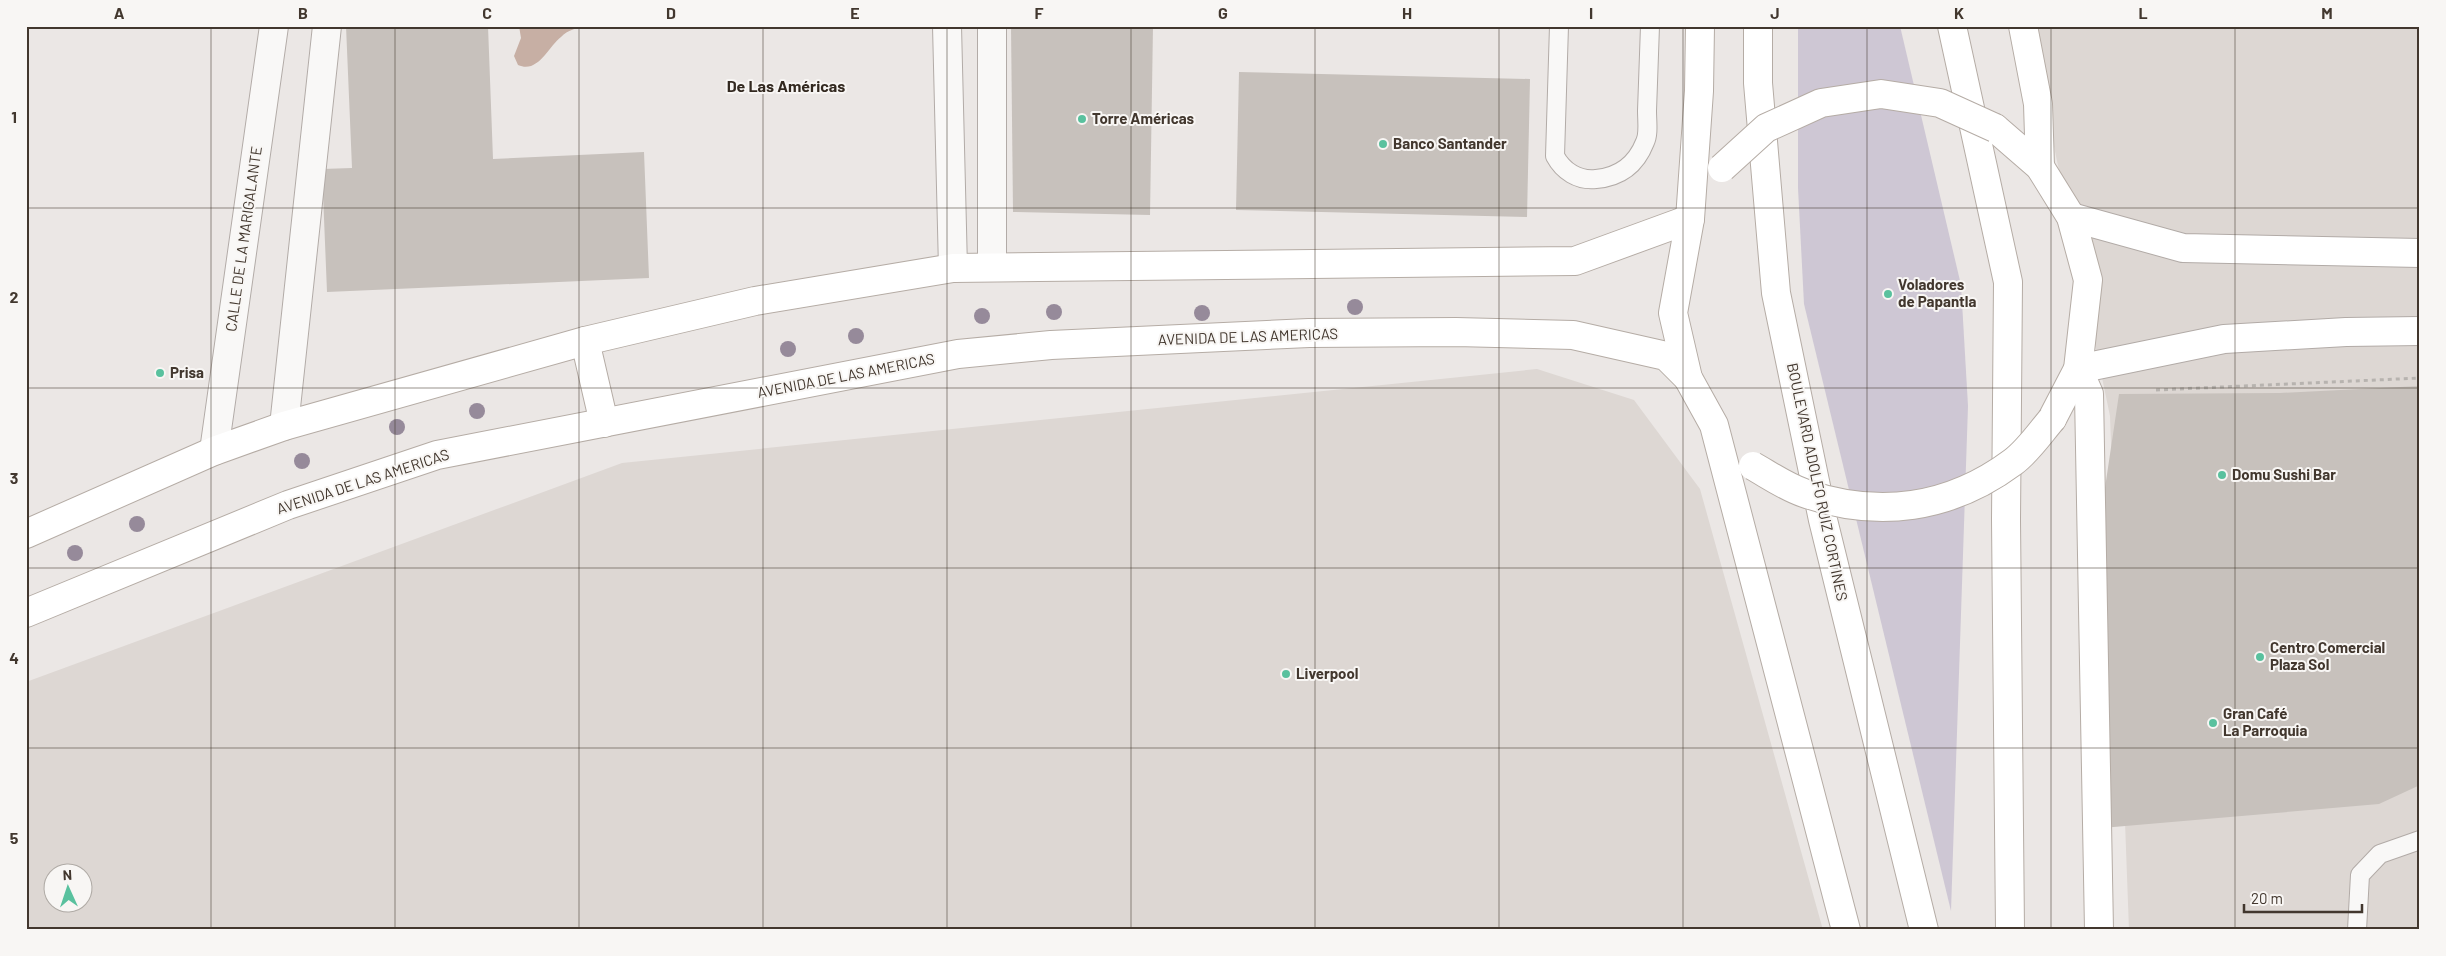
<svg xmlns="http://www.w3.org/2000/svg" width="2446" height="956" viewBox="0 0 2446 956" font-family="Barlow,sans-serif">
<rect width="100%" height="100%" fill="#ebe7e5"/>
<g fill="#ddd7d3" fill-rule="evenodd">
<polygon points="2029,26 2420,26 2420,930 2129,930 2110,416"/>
<path d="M1537,369L1634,400L1700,489L1823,930H26V682L622,463ZM52,874H82V904H52Z"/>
</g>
<polygon fill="#cec7d4" points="1798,26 1900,26 1961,285 1968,406 1951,911 1804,304 1798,188"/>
<path fill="#c7afa4" d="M519,26H586C576,28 568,30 561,37C548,47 538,74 518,65L514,56L521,38Z"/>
<g fill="#c7c1bc">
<polygon points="346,26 488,26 493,159 644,152 649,278 327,292 322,169 352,168"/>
<polygon points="1011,26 1153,26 1150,215 1013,212"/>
<polygon points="1239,72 1530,79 1527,217 1236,210"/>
<polygon points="2420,386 2420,785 2379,804 2102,828 2099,528 2119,394 2280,393"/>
</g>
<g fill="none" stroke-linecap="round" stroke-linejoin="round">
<defs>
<g id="lane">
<path d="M1559,26L1555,156C1563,171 1578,181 1596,179C1620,177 1636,165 1645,142C1649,134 1647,121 1647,111C1648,83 1649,55 1650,26"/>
<polyline points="2357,930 2360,875 2380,854 2420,840"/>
</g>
<g id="street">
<polyline points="947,26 953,268"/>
<polyline points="992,267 992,26"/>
<polyline points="284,426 327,26"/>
<polyline points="214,451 274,26"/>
</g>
<g id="secondary">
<polyline points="2071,217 2183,248 2420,253"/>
<polyline points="2078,369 2224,339 2346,332 2420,331"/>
</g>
<g id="primary">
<polyline points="1700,26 1699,91 1690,219 1673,313 1688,378 1714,425 1846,930"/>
<polyline points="1758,26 1758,83 1776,293 1823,520 1924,930"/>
<polyline points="1952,26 2008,282 2006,520 2010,930"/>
<polyline points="2023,26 2038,104 2040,167"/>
<polyline points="1995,128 2040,167 2071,217 2088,280 2078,369 2052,419"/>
<polyline points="585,341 604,423"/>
<polyline points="2078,369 2089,394 2099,930"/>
<polyline points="26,534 214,451 284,426 585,341 755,301 953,268 1575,261 1690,219"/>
<polyline points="26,613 288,505 437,455 958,354 1051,345 1309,333 1456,332 1573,335 1666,356 1688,378"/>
</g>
</defs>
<use href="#lane" stroke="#b2aba7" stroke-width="20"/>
<use href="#street" stroke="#b2aba7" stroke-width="30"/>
<use href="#secondary" stroke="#b2aba7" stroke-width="30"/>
<use href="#primary" stroke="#b5aca5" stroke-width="30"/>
<polyline stroke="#b7b3af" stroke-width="3" stroke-dasharray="4 4" stroke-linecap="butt" points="2156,390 2420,378"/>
<use href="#lane" stroke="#f9f8f7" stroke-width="18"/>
<use href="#street" stroke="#f9f8f7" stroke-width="28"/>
<use href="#secondary" stroke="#fff" stroke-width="28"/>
<use href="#primary" stroke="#fff" stroke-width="28"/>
<defs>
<g id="primary-bridge">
<polyline points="1722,168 1766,128 1821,103 1881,94 1940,103 1995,128"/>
<path d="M1753,466C1769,475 1786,487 1804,493C1878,519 1950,509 2013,462C2028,451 2040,433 2052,419"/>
</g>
</defs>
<use href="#primary-bridge" stroke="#b5aca5" stroke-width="30" stroke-linecap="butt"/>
<use href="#primary-bridge" stroke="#fff" stroke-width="28"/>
</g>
<g fill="#968a9a">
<circle cx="1355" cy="307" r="8"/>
<circle cx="1054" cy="312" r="8"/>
<circle cx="1202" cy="313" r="8"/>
<circle cx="982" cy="316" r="8"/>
<circle cx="856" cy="336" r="8"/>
<circle cx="788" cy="349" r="8"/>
<circle cx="477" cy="411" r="8"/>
<circle cx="397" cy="427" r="8"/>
<circle cx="302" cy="461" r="8"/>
<circle cx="137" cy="524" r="8"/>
<circle cx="75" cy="553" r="8"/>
</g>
<path fill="none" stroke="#42372e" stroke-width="1" stroke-opacity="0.55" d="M211,26V930M395,26V930M579,26V930M763,26V930M947,26V930M1131,26V930M1315,26V930M1499,26V930M1683,26V930M1867,26V930M2051,26V930M2235,26V930M26,208H2420M26,388H2420M26,568H2420M26,748H2420"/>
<g fill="#59c19e" stroke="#f8f6f4" stroke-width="2">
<circle cx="1082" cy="119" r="5"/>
<circle cx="1383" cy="144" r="5"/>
<circle cx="1888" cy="294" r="5"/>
<circle cx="160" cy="373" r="5"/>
<circle cx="2222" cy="475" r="5"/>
<circle cx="2260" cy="657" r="5"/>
<circle cx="1286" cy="674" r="5"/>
<circle cx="2213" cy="723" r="5"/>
</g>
<g text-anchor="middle" stroke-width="4" stroke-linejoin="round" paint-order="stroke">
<g font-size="15" font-weight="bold" fill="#42372e" stroke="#f8f6f4" text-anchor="start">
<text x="1092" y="124">Torre Américas</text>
<text x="1393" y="149">Banco Santander</text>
<text x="1898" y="290">Voladores<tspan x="1898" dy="17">de Papantla</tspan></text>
<text x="170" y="378">Prisa</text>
<text x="2232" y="480">Domu Sushi Bar</text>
<text x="2270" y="653">Centro Comercial<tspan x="2270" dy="17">Plaza Sol</tspan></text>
<text x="1296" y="679">Liverpool</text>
<text x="2223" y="719">Gran Café<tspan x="2223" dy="17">La Parroquia</tspan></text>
</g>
<g font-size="15" fill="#42372e" stroke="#f8f6f4">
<text transform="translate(244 239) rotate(-82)" y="5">CALLE DE LA MARIGALANTE</text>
<text transform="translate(1248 337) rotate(-2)" y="5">AVENIDA DE LAS AMERICAS</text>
<text transform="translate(846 376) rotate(-11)" y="5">AVENIDA DE LAS AMERICAS</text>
<text transform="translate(363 482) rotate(-18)" y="5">AVENIDA DE LAS AMERICAS</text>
<text transform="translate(1817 482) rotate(78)" y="5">BOULEVARD ADOLFO RUIZ CORTINES</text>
</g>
<g font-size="16" font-weight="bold" fill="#332920" stroke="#f8f6f4">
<text x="786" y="92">De Las Américas</text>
</g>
</g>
<rect width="2446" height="956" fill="none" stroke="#f8f6f4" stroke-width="55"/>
<g transform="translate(68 888) rotate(357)"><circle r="24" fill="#f8f6f4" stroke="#afaaa5"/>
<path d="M0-4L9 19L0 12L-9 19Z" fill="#59c19e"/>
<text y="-8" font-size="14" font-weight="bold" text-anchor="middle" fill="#42372e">N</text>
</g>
<path d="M2244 904v8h118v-8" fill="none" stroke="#42372e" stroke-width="2.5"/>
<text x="2251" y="904" font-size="15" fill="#42372e" stroke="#f8f6f4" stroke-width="4" paint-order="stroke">20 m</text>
<rect x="28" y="28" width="2390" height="900" fill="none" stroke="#42372e" stroke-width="2"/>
<g font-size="16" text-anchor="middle" font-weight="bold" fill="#42372e">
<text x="119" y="19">A</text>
<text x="303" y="19">B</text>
<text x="487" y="19">C</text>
<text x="671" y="19">D</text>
<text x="855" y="19">E</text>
<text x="1039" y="19">F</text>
<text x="1223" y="19">G</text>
<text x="1407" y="19">H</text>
<text x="1591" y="19">I</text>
<text x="1775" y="19">J</text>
<text x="1959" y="19">K</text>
<text x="2143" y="19">L</text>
<text x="2327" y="19">M</text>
<text x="14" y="123">1</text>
<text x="14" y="303">2</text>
<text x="14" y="484">3</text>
<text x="14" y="664">4</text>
<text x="14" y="844">5</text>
</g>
</svg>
